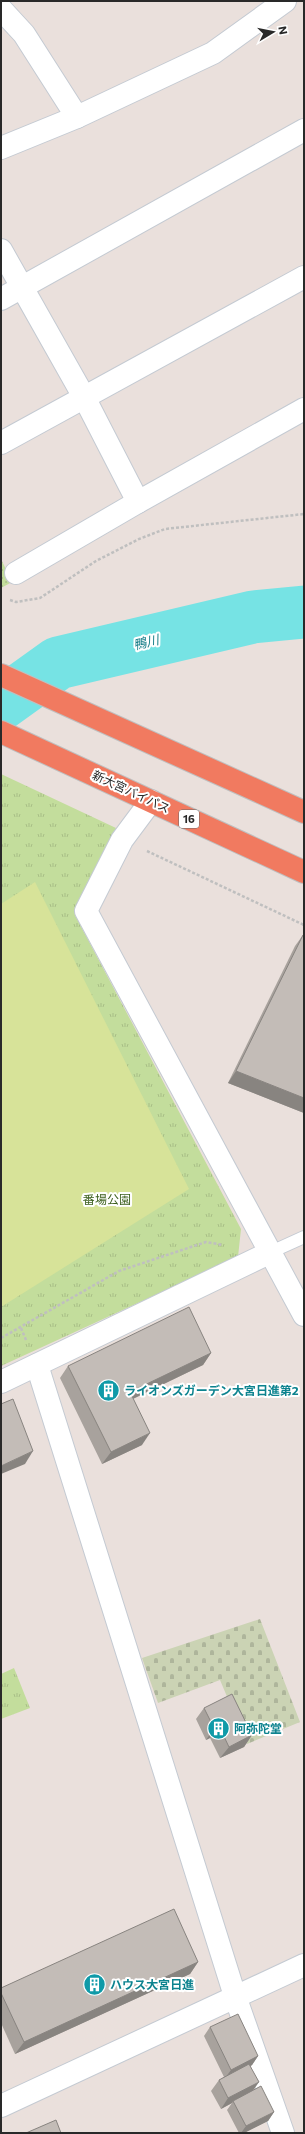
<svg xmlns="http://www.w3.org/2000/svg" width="305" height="2134" viewBox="0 0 305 2134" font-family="Commissioner,'Noto Sans JP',sans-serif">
<defs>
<pattern id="grass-dots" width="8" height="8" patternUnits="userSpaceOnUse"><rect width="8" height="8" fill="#c3dd9c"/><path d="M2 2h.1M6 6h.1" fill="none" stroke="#a8be86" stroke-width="1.8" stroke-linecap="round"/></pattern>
<pattern id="cemetery-stones" width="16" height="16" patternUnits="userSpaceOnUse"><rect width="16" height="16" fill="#cbd3b4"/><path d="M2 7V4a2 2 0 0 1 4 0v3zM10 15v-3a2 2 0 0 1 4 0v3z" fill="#aeb59b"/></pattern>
<pattern id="park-tufts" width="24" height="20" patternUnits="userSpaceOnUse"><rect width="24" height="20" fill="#c3dd9c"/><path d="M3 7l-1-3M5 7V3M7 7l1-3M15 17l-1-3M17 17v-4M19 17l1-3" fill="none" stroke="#a8be86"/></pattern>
</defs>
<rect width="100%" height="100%" fill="#eae0dc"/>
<polygon fill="url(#grass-dots)" points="1,559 12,582 1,588"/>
<polygon fill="url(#cemetery-stones)" points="260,1619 300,1722 247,1744 220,1680 158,1703 142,1658"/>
<g fill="url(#park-tufts)">
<polygon points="1,774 116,828 75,915 241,1229 238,1257 1,1366"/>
<polygon points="14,1668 30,1708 1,1719 1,1674"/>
</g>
<polygon fill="#d7e399" points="35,882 189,1189 1,1307 1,904"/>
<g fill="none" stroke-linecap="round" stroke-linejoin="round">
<polyline stroke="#76e3e4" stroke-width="53" points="1,704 58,663 253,617 304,612"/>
<defs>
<polyline id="lane" points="271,1252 304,1237"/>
<g id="street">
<polyline points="1,9 24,34 77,117"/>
<polyline points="1,148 77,117 213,53 285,1"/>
<polyline points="1,250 84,397 138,502 304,409"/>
<polyline points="1,299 304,130"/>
<polyline points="1,443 304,277"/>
<polyline points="16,573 138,502"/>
<polyline points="151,801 122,840 86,911 304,1315"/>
<polyline points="37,1365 235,1996 283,2133"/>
<polyline points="1,1382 271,1252"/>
<polyline points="1,2106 304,1965"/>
</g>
<g id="highway">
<polyline points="1,675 304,812"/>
<polyline points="1,732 304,872"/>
</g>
</defs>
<use href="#lane" stroke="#c4cad2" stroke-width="14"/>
<use href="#street" stroke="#c4cad2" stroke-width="24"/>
<use href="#highway" stroke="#bfbfbf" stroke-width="24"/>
<g stroke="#bfbfbf" stroke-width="2.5" stroke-dasharray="3 2" stroke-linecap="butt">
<polyline points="10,600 16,602 40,598 96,561 139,539 165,529 304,514"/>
<polyline points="147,851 304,925"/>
<polyline points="21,1328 26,1340"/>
<polyline points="1,1338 119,1271 206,1242 223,1245"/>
</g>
<use href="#lane" stroke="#fff" stroke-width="12"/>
<use href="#street" stroke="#fff" stroke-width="22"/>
<use href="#highway" stroke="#f17a60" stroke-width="22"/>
</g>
<g fill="#a8a29d">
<polygon points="303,935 304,1113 228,1083 295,946"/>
<polygon points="211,1353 203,1365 133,1399 142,1445 102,1464 60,1378 68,1366"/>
<polygon points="204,1708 252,1735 244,1747 220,1758 210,1738 206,1740 196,1719"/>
<polygon points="198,1962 190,1974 15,2054 1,2023 1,1988"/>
<polygon points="210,2027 258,2056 252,2065 251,2066 253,2091 274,2112 268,2121 244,2133 239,2133 227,2110 232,2103 221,2109 211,2091 219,2080 224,2077 204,2036"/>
</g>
<g fill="#888480">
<polygon points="236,1071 304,1098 304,1113 228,1083"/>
<polygon points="211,1353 203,1365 122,1404 130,1392"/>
<polygon points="150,1433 142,1445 102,1464 111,1452"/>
<polygon points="33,1451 25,1464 1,1474 1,1466"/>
<polygon points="219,1726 210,1738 206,1740 214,1728"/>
<polygon points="252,1735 244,1747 220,1758 229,1747"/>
<polygon points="198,1962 190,1974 15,2054 24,2042"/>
<polygon points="258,2056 252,2065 225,2078 231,2070"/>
<polygon points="259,2082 252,2092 233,2101 232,2103 221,2109 228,2098"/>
<polygon points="274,2112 268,2121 244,2133 241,2133 246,2126"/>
</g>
<g fill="#c3bcb7" stroke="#888480">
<polygon points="303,935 304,935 304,1098 236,1071"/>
<polygon points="189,1307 211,1353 130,1392 150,1433 111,1452 68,1366"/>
<polygon points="13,1399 33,1451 1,1466 1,1404"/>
<polygon points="232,1694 252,1735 229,1747 219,1726 214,1728 204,1708"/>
<polygon points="174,1909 198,1962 24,2042 1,1993 1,1988"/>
<polygon points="238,2014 258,2056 231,2070 210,2027"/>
<polygon points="249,2064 259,2082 228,2098 219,2080"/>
<polygon points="261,2086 274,2112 246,2126 233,2101"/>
<polygon points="56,2120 61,2133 26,2133"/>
</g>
<defs>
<symbol id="building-disc" viewBox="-11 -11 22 22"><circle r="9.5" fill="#0f9aa8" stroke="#fff"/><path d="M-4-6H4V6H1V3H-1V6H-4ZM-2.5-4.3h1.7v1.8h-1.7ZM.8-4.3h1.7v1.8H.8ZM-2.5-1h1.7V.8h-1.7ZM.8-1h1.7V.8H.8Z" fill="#fff"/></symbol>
</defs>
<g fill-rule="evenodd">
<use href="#building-disc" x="96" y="1378" width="25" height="25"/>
<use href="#building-disc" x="206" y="1716" width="25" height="25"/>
<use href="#building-disc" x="82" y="1972" width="25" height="25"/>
</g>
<g text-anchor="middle" stroke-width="4" stroke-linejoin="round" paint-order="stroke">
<rect fill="#fff" stroke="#696969" stroke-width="1" x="179" y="810" width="20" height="18" rx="3"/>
<g font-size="11" font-weight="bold" fill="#292929">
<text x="189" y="823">16</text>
</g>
<g font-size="12" fill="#292929" stroke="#fff">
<text transform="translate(131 792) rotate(25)" y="4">新大宮バイパス</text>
</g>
<g font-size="12" fill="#3d601f" stroke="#fff">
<text x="107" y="1204">番場公園</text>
</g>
<g font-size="12" font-weight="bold" fill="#0d838f" stroke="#fff" text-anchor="start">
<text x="124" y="1395">ライオンズガーデン大宮日進第2</text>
<text x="234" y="1733">阿弥陀堂</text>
<text x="110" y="1989">ハウス大宮日進</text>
</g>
<g font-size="13" font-style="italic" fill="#187e88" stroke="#fff">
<text transform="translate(146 642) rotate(-13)" y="5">鴨川</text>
</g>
</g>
<rect width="305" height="2134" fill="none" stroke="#292929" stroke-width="4"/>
<g transform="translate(273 32) rotate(80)" stroke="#ffffff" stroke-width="3" paint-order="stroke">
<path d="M0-3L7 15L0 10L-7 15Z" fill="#292929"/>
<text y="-6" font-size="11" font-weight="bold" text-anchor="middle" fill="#292929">N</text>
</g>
</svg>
